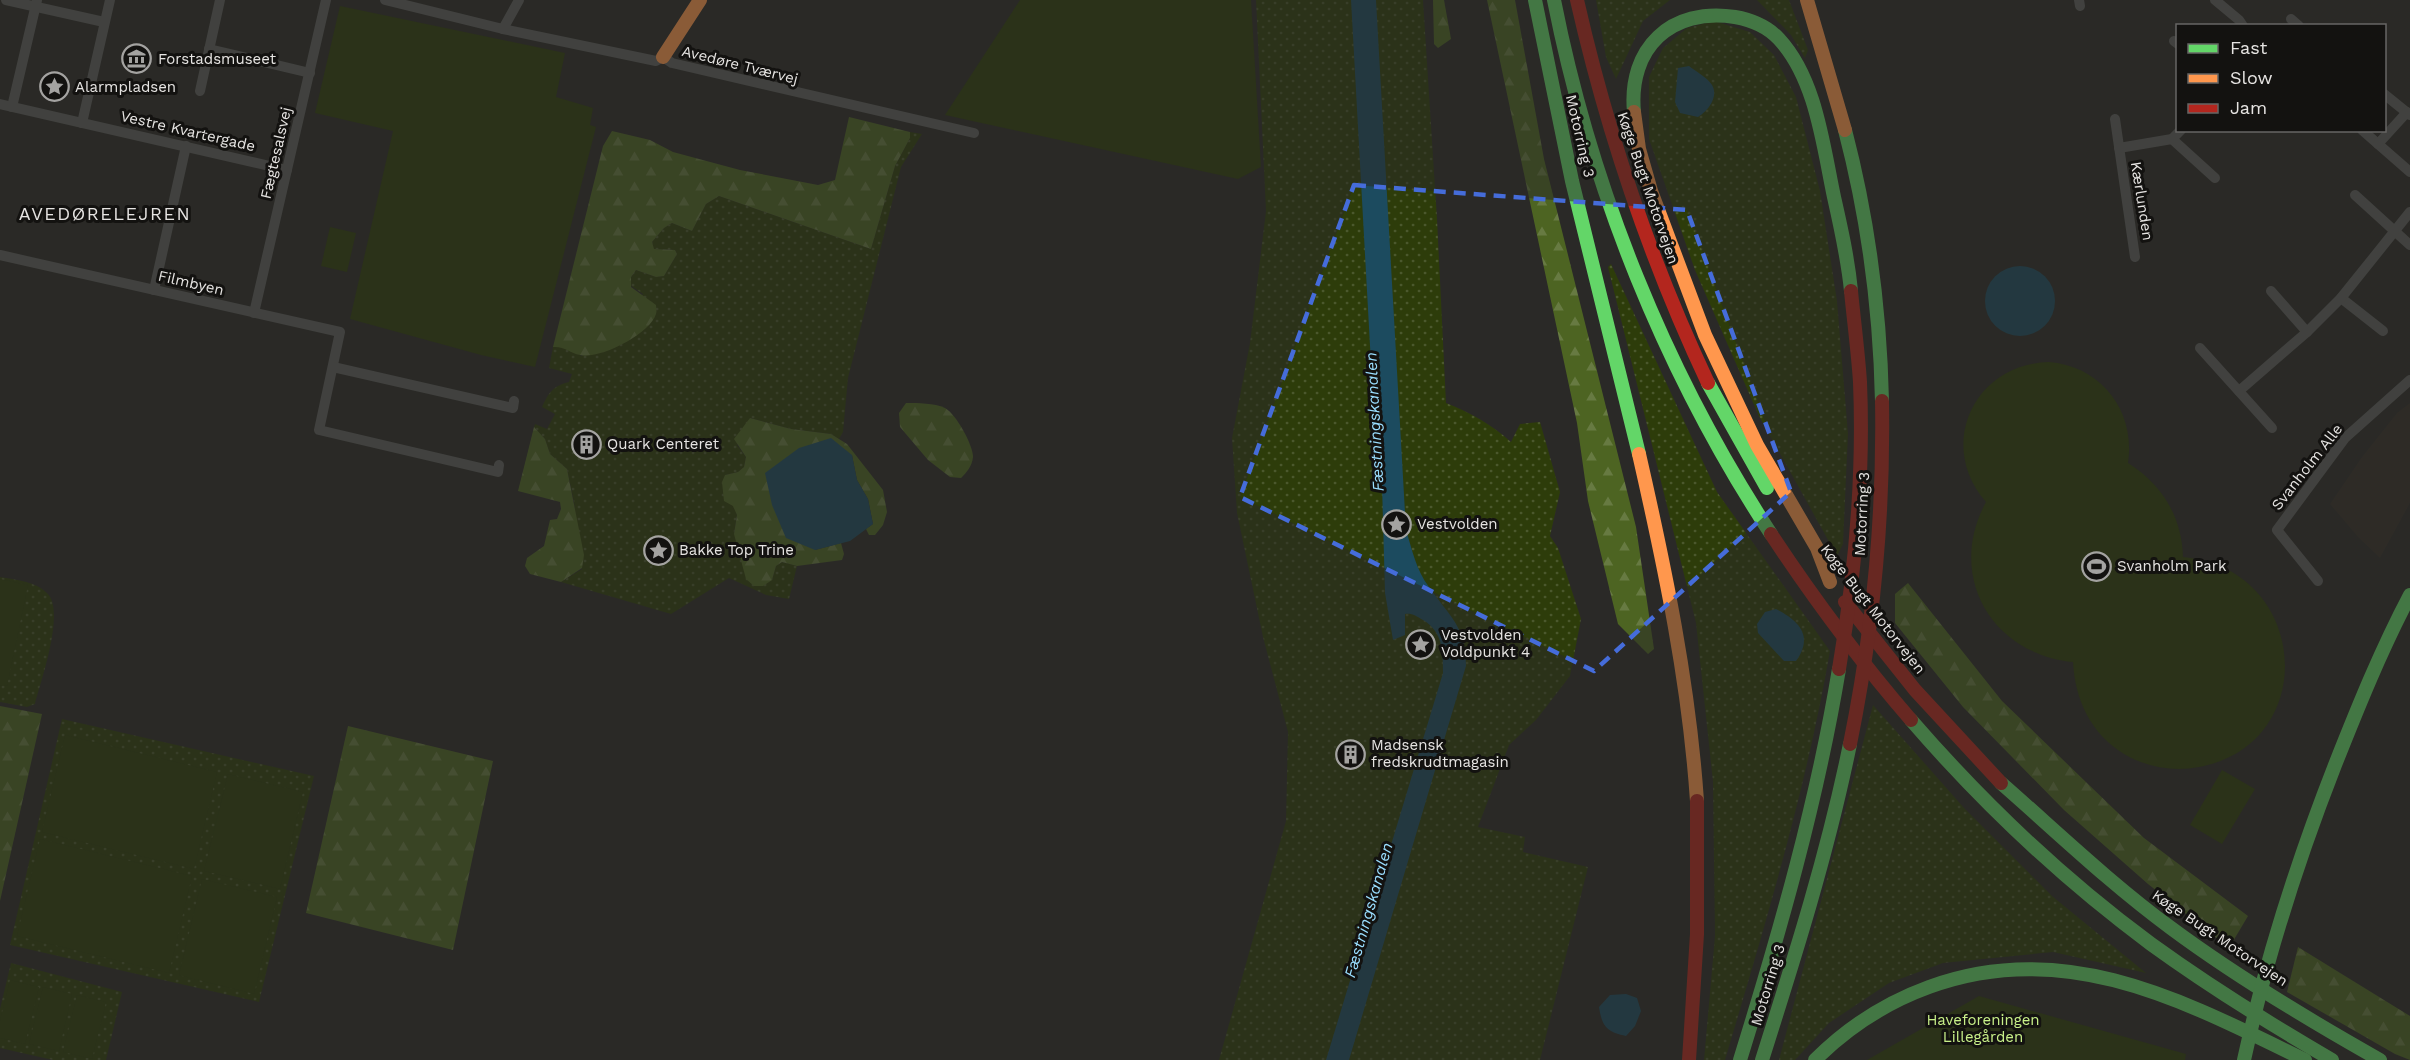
<svg xmlns="http://www.w3.org/2000/svg" width="2410" height="1060" viewBox="0 0 2410 1060" font-family="'Work Sans',sans-serif">
<defs>
<pattern id="grass-dots" width="8" height="8" patternUnits="userSpaceOnUse" patternTransform="scale(1.5)"><rect width="8" height="8" fill="#2d3c0a"/><path d="M2 2h.1M6 6h.1" fill="none" stroke="#4b582d" stroke-width="1.8" stroke-linecap="round"/></pattern>
<pattern id="forest-firs" width="22" height="20" patternUnits="userSpaceOnUse" patternTransform="scale(1.5)"><rect width="22" height="20" fill="#4d6422"/><path d="M5 1l3.5 6h-7zM16 11l3.5 6h-7z" fill="#677a42"/></pattern>
</defs>
<rect width="100%" height="100%" fill="#2a2927"/>
<polygon fill="#342e27" points="2410,403 2410,503 2380,558 2358,537 2330,504 2362,457 2397,413"/>
<g fill="url(#grass-dots)">
<path d="M1256,0H1423L1437,219L1446,403C1471,413 1491,424 1511,442L1520,424L1540,422L1560,492L1550,536L1558,548L1581,619L1570,676L1536,720L1509,745L1478,827L1525,837L1523,852L1588,867L1540,1060H1219L1286,821L1288,732L1263,637L1237,513L1232,438L1250,343L1266,211Z"/>
<polygon points="1596,0 1670,0 1643,21 1616,79 1606,57"/>
<polygon points="1757,0 1789,0 1808,50 1805,58 1791,35"/>
<polygon points="1714,21 1750,32 1774,55 1796,97 1820,191 1837,301 1848,434 1843,544 1837,556 1759,416 1695,270 1649,139 1649,77 1663,48 1687,28"/>
<path d="M910,132L922,134L901,167L848,378L843,432L839,439L831,434L791,429L750,418L737,445L746,457L744,467L738,472L725,475L737,515L734,534L772,580L776,566L782,562L797,566L789,599L766,595L729,578L671,614L561,582L582,569L574,502L567,469L550,454L545,439L534,427L535,424L547,429L555,414L542,407C549,392 553,386 569,382L572,374L549,368L553,347L561,346L582,356L643,294L631,286V277L636,270L656,277L664,276L677,254L675,250L653,249L652,242L664,228L672,223L692,231L706,204L719,196L871,249L895,166L910,138Z"/>
<path d="M1611,264L1717,492L1830,651C1806,790 1765,925 1725,1060H1704L1715,936L1713,782L1696,623L1608,267Z"/>
<path d="M0,577C16,580 36,581 48,594C65,613 41,681 35,704L27,707L0,702Z"/>
<polygon points="1873,705 1965,809 2052,896 2146,973 2053,952 1943,963 1889,983 1829,1023 1795,1060 1779,1060"/>
<polygon points="62,719 314,776 259,1002 10,945"/>
<polygon points="11,963 122,992 106,1060 53,1060 0,1048 0,1009"/>
</g>
<g fill="url(#forest-firs)">
<polygon points="1433,0 1444,0 1451,39 1438,48 1434,44"/>
<polygon points="1487,0 1515,0 1544,159 1636,527 1654,649 1648,654 1618,624 1588,501 1577,423"/>
<path d="M849,117L910,132V138L895,166L871,249L719,196L706,204L692,231L672,223L664,228L652,242L654,249L675,250L677,254L664,276L656,277L636,270L631,277V287L656,305C656,308 657,311 656,314C650,334 599,360 580,355C570,353 564,346 553,347L603,146L612,131L650,140L673,152L740,170L818,185L835,180Z"/>
<path d="M906,403C918,403 934,403 945,408C956,414 973,445 973,457C972,466 967,472 961,478L950,477L928,460L900,427L899,413Z"/>
<polygon points="750,418 791,429 831,434 847,444 883,490 887,512 883,525 875,535 869,535 866,529 873,524 868,499 857,480 852,455 815,550 841,543 844,554 842,560 797,566 782,562 776,566 772,580 763,586 754,586 746,579 734,534 737,515 733,506 724,501 722,482 725,475 738,472 744,467 746,457 734,439"/>
<polygon points="534,427 545,439 550,454 567,469 584,555 582,568 561,582 530,574 525,566 527,558 544,546 550,520 557,519 561,509 560,502 518,491"/>
<polygon points="1908,583 2002,701 2144,838 2248,916 2229,948 2148,884 2064,810 1963,707 1895,623 1895,594"/>
<polygon points="0,706 42,714 0,901"/>
<polygon points="348,726 493,761 453,950 306,913"/>
<polygon points="2298,947 2410,1016 2410,1060 2395,1054 2287,992"/>
</g>
<g fill="#2d3c0a">
<polygon points="1020,0 1251,0 1261,167 1238,179 945,115"/>
<polygon points="340,6 565,53 556,97 593,108 590,125 596,127 535,367 481,355 350,319 393,131 315,113"/>
<polygon points="330,227 356,233 347,272 321,266"/>
<path d="M2049,362C2101,366 2136,411 2128,463C2162,484 2182,517 2183,557C2311,569 2321,745 2199,767C2173,772 2146,767 2124,754C2091,734 2075,700 2073,662C1991,654 1946,575 1986,502C1936,445 1974,364 2049,362Z"/>
<polygon points="0,579 28,585 7,686 0,685"/>
<polygon points="65,735 217,772 194,869 42,832"/>
<polygon points="2222,770 2255,789 2222,844 2190,825"/>
<polygon points="228,774 303,792 280,889 204,871"/>
<polygon points="40,839 192,876 169,973 17,936"/>
<polygon points="202,879 277,897 254,994 179,975"/>
<polygon points="10,980 39,987 25,1044 0,1038 0,1021"/>
<polygon points="43,987 72,994 59,1051 29,1044"/>
<polygon points="77,995 106,1002 92,1059 63,1052"/>
<polygon points="1979,996 2186,1054 2185,1060 1867,1060"/>
</g>
<g fill="#1c4b5f">
<path d="M1351,0H1376L1406,530C1412,549 1416,570 1429,587C1450,617 1466,626 1466,666L1349,1060H1326L1443,673C1443,651 1443,632 1423,620C1416,616 1412,613 1405,614V635L1393,640L1385,593L1382,485L1377,473Z"/>
<path d="M1689,66C1695,71 1708,78 1712,85C1719,97 1708,111 1698,117L1680,113L1675,102L1678,68Z"/>
<circle cx="2020" cy="301" r="35"/>
<polygon points="831,438 852,455 857,480 868,499 873,524 850,541 815,550 786,538 772,505 765,473 799,448"/>
<path d="M1776,609C1799,621 1814,636 1796,661H1784L1758,633L1757,624L1765,612Z"/>
<path d="M1626,994L1637,998L1641,1011L1635,1026L1626,1036C1607,1032 1602,1027 1599,1007L1610,995Z"/>
</g>
<g fill="none" stroke-linecap="round" stroke-linejoin="round">
<g stroke="#5e5e5d" stroke-width="10">
<polyline points="6,0 104,22"/>
<polyline points="385,0 503,29 656,61 663,57 672,63 974,133"/>
<polyline points="2079,0 2080,6"/>
<polyline points="2215,0 2239,20 2243,26"/>
<polyline points="2291,19 2299,26"/>
<polyline points="503,29 519,0"/>
<polyline points="2174,41 2178,44"/>
<polyline points="209,49 310,73"/>
<polyline points="200,91 220,0"/>
<polyline points="2384,94 2410,115"/>
<polyline points="0,104 287,170"/>
<polyline points="12,107 37,0"/>
<polyline points="2115,119 2135,257"/>
<polyline points="82,123 110,0"/>
<polyline points="2362,130 2410,172"/>
<polyline points="2172,139 2215,178"/>
<polyline points="2378,144 2407,112"/>
<polyline points="2119,148 2172,139 2181,130"/>
<polyline points="2355,195 2410,245"/>
<polyline points="0,255 340,332 319,430 498,472 499,465"/>
<polyline points="154,290 186,146"/>
<polyline points="2271,291 2307,332"/>
<polyline points="2341,298 2383,331"/>
<polyline points="254,313 326,0"/>
<polyline points="2200,348 2272,428"/>
<polyline points="333,367 513,408 514,401"/>
<polyline points="2239,391 2307,332 2341,298 2410,212"/>
<polyline points="2318,581 2277,530 2345,438 2410,380"/>
</g>
<g stroke="#63d668" stroke-width="14">
<polyline points="1535,0 1572,181 1639,454"/>
<path d="M1554,0C1591,188 1666,374 1771,534"/>
<path d="M1634,112C1628,48 1671,7 1735,17C1752,20 1767,26 1779,39C1816,79 1823,145 1834,197C1841,228 1848,259 1851,291"/>
<path d="M1845,130C1868,218 1880,309 1882,401"/>
<polyline points="1708,383 1767,488"/>
<path d="M1911,720C1982,802 2063,879 2151,944C2209,986 2270,1024 2332,1060"/>
<path d="M2001,783C2057,832 2111,884 2171,928C2237,977 2309,1020 2380,1060"/>
<path d="M1740,1060C1780,931 1817,802 1839,669"/>
<path d="M1762,1060C1795,956 1828,852 1850,744"/>
<path d="M1815,1060C1848,1027 1885,1003 1929,987C2065,937 2184,1001 2305,1060"/>
<path d="M2244,1060C2266,959 2297,862 2335,765C2358,707 2381,650 2410,595"/>
</g>
<g stroke="#ff974d" stroke-width="14">
<polyline points="1807,0 1845,130"/>
<polyline points="663,57 700,0"/>
<polyline points="1634,112 1639,149 1651,191 1705,335 1757,445 1817,548 1830,582"/>
<path d="M1639,454C1665,568 1689,683 1697,801"/>
</g>
<g stroke="#b3261e" stroke-width="14">
<path d="M1577,0C1607,132 1650,260 1708,383"/>
<path d="M1771,534C1814,599 1860,661 1911,720"/>
<polyline points="1845,602 1915,690 2001,783"/>
<path d="M1839,669C1855,575 1864,478 1860,382C1858,352 1854,322 1851,291"/>
<path d="M1850,744C1873,631 1884,516 1882,401"/>
<polyline points="1689,1060 1697,934 1697,801"/>
</g>
</g>
<path d="M0 0H2410V1060H0ZM1354,185L1687,210L1791,492L1594,671L1240,497Z" fill="#2a2927" fill-opacity=".55" fill-rule="evenodd"/>
<path fill="none" stroke="#456cda" stroke-width="4.5" stroke-dasharray="12 8" stroke-linejoin="round" d="M1354,185L1687,210L1791,492L1594,671L1240,497Z"/>
<defs>
<symbol id="museum-ring" viewBox="-11 -11 22 22"><circle r="9.5" fill="#131210" stroke="#a4a3a1" stroke-width="1.5"/><path d="M0-6L6-3V-2H-6V-3ZM-5-1h2V3h-2ZM-1-1h2V3h-2ZM3-1h2V3H3ZM-6 4H6V6H-6Z" fill="#a4a3a1"/></symbol>
<symbol id="sight-ring" viewBox="-11 -11 22 22"><circle r="9.5" fill="#131210" stroke="#a4a3a1" stroke-width="1.5"/><path d="M0-6L1.8-2.2L6-1.7L2.9 1.2L3.7 5.4L0 3.3L-3.7 5.4L-2.9 1.2L-6-1.7L-1.8-2.2Z" fill="#a4a3a1"/></symbol>
<symbol id="building-ring" viewBox="-11 -11 22 22"><circle r="9.5" fill="#131210" stroke="#a4a3a1" stroke-width="1.5"/><path d="M-4-6H4V6H1V3H-1V6H-4ZM-2.5-4.3h1.7v1.8h-1.7ZM.8-4.3h1.7v1.8H.8ZM-2.5-1h1.7V.8h-1.7ZM.8-1h1.7V.8H.8Z" fill="#a4a3a1"/></symbol>
<symbol id="stadium-ring" viewBox="-11 -11 22 22"><circle r="9.5" fill="#131210" stroke="#a4a3a1" stroke-width="1.5"/><path d="M0-5a6.5 5 0 1 0 0 10a6.5 5 0 1 0 0-10ZM-3.5-1.8h7v3.6h-7Z" fill="#a4a3a1"/></symbol>
</defs>
<g fill-rule="evenodd">
<use href="#museum-ring" x="120" y="42" width="33" height="33"/>
<use href="#sight-ring" x="38" y="70" width="33" height="33"/>
<use href="#building-ring" x="570" y="428" width="33" height="33"/>
<use href="#sight-ring" x="1380" y="508" width="33" height="33"/>
<use href="#sight-ring" x="642" y="534" width="33" height="33"/>
<use href="#stadium-ring" x="2080" y="550" width="33" height="33"/>
<use href="#sight-ring" x="1404" y="628" width="33" height="33"/>
<use href="#building-ring" x="1334" y="738" width="33" height="33"/>
</g>
<g text-anchor="middle" stroke-width="6" stroke-linejoin="round" paint-order="stroke">
<g font-size="15" fill="#e6e4e2" stroke="#131210" text-anchor="start">
<text x="158" y="64">Forstadsmuseet</text>
<text x="75" y="92">Alarmpladsen</text>
<text x="607" y="449">Quark Centeret</text>
<text x="1417" y="529">Vestvolden</text>
<text x="679" y="555">Bakke Top Trine</text>
<text x="2117" y="571">Svanholm Park</text>
<text x="1441" y="640">Vestvolden<tspan x="1441" dy="17">Voldpunkt 4</tspan></text>
<text x="1371" y="750">Madsensk<tspan x="1371" dy="17">fredskrudtmagasin</tspan></text>
</g>
<g font-size="15" fill="#e6e4e2" stroke="#131210">
<text transform="translate(740 65) rotate(14)" y="5">Avedøre Tværvej</text>
<text transform="translate(188 131) rotate(13)" y="5">Vestre Kvartergade</text>
<text transform="translate(1580 136) rotate(77)" y="5">Motorring 3</text>
<text transform="translate(276 153) rotate(-77)" y="5">Fægtesalsvej</text>
<text transform="translate(1648 188) rotate(71)" y="5">Køge Bugt Motorvejen</text>
<text transform="translate(2142 201) rotate(81)" y="5">Kærlunden</text>
<text transform="translate(191 283) rotate(13)" y="5">Filmbyen</text>
<text transform="translate(2307 467) rotate(-52)" y="5">Svanholm Alle</text>
<text transform="translate(1862 514) rotate(-87)" y="5">Motorring 3</text>
<text transform="translate(1873 609) rotate(52)" y="5">Køge Bugt Motorvejen</text>
<text transform="translate(2220 938) rotate(34)" y="5">Køge Bugt Motorvejen</text>
<text transform="translate(1768 985) rotate(-73)" y="5">Motorring 3</text>
</g>
<g font-size="15" fill="#c8f089" stroke="#131210">
<text x="1983" y="1025">Haveforeningen<tspan x="1983" dy="17">Lillegården</tspan></text>
</g>
<g font-size="16" font-style="italic" fill="#9adeff" stroke="#131210">
<text transform="translate(1374 422) rotate(-93)" y="6">Fæstningskanalen</text>
<text transform="translate(1368 910) rotate(-74)" y="6">Fæstningskanalen</text>
</g>
<g font-size="18" letter-spacing="1.5" fill="#e6e4e2" stroke="#131210">
<text x="105" y="220">AVEDØRELEJREN</text>
</g>
</g>
<rect x="2176" y="24" width="210" height="108" fill="#131210" stroke="#676664" stroke-width="1.5"/>
<rect x="2188" y="44" width="30" height="9" fill="#63d668" stroke="#676664" stroke-width="1.5"/>
<text x="2230" y="54" font-size="18" fill="#e6e4e2">Fast</text>
<rect x="2188" y="74" width="30" height="9" fill="#ff974d" stroke="#676664" stroke-width="1.5"/>
<text x="2230" y="84" font-size="18" fill="#e6e4e2">Slow</text>
<rect x="2188" y="104" width="30" height="9" fill="#b3261e" stroke="#676664" stroke-width="1.5"/>
<text x="2230" y="114" font-size="18" fill="#e6e4e2">Jam</text>
</svg>
